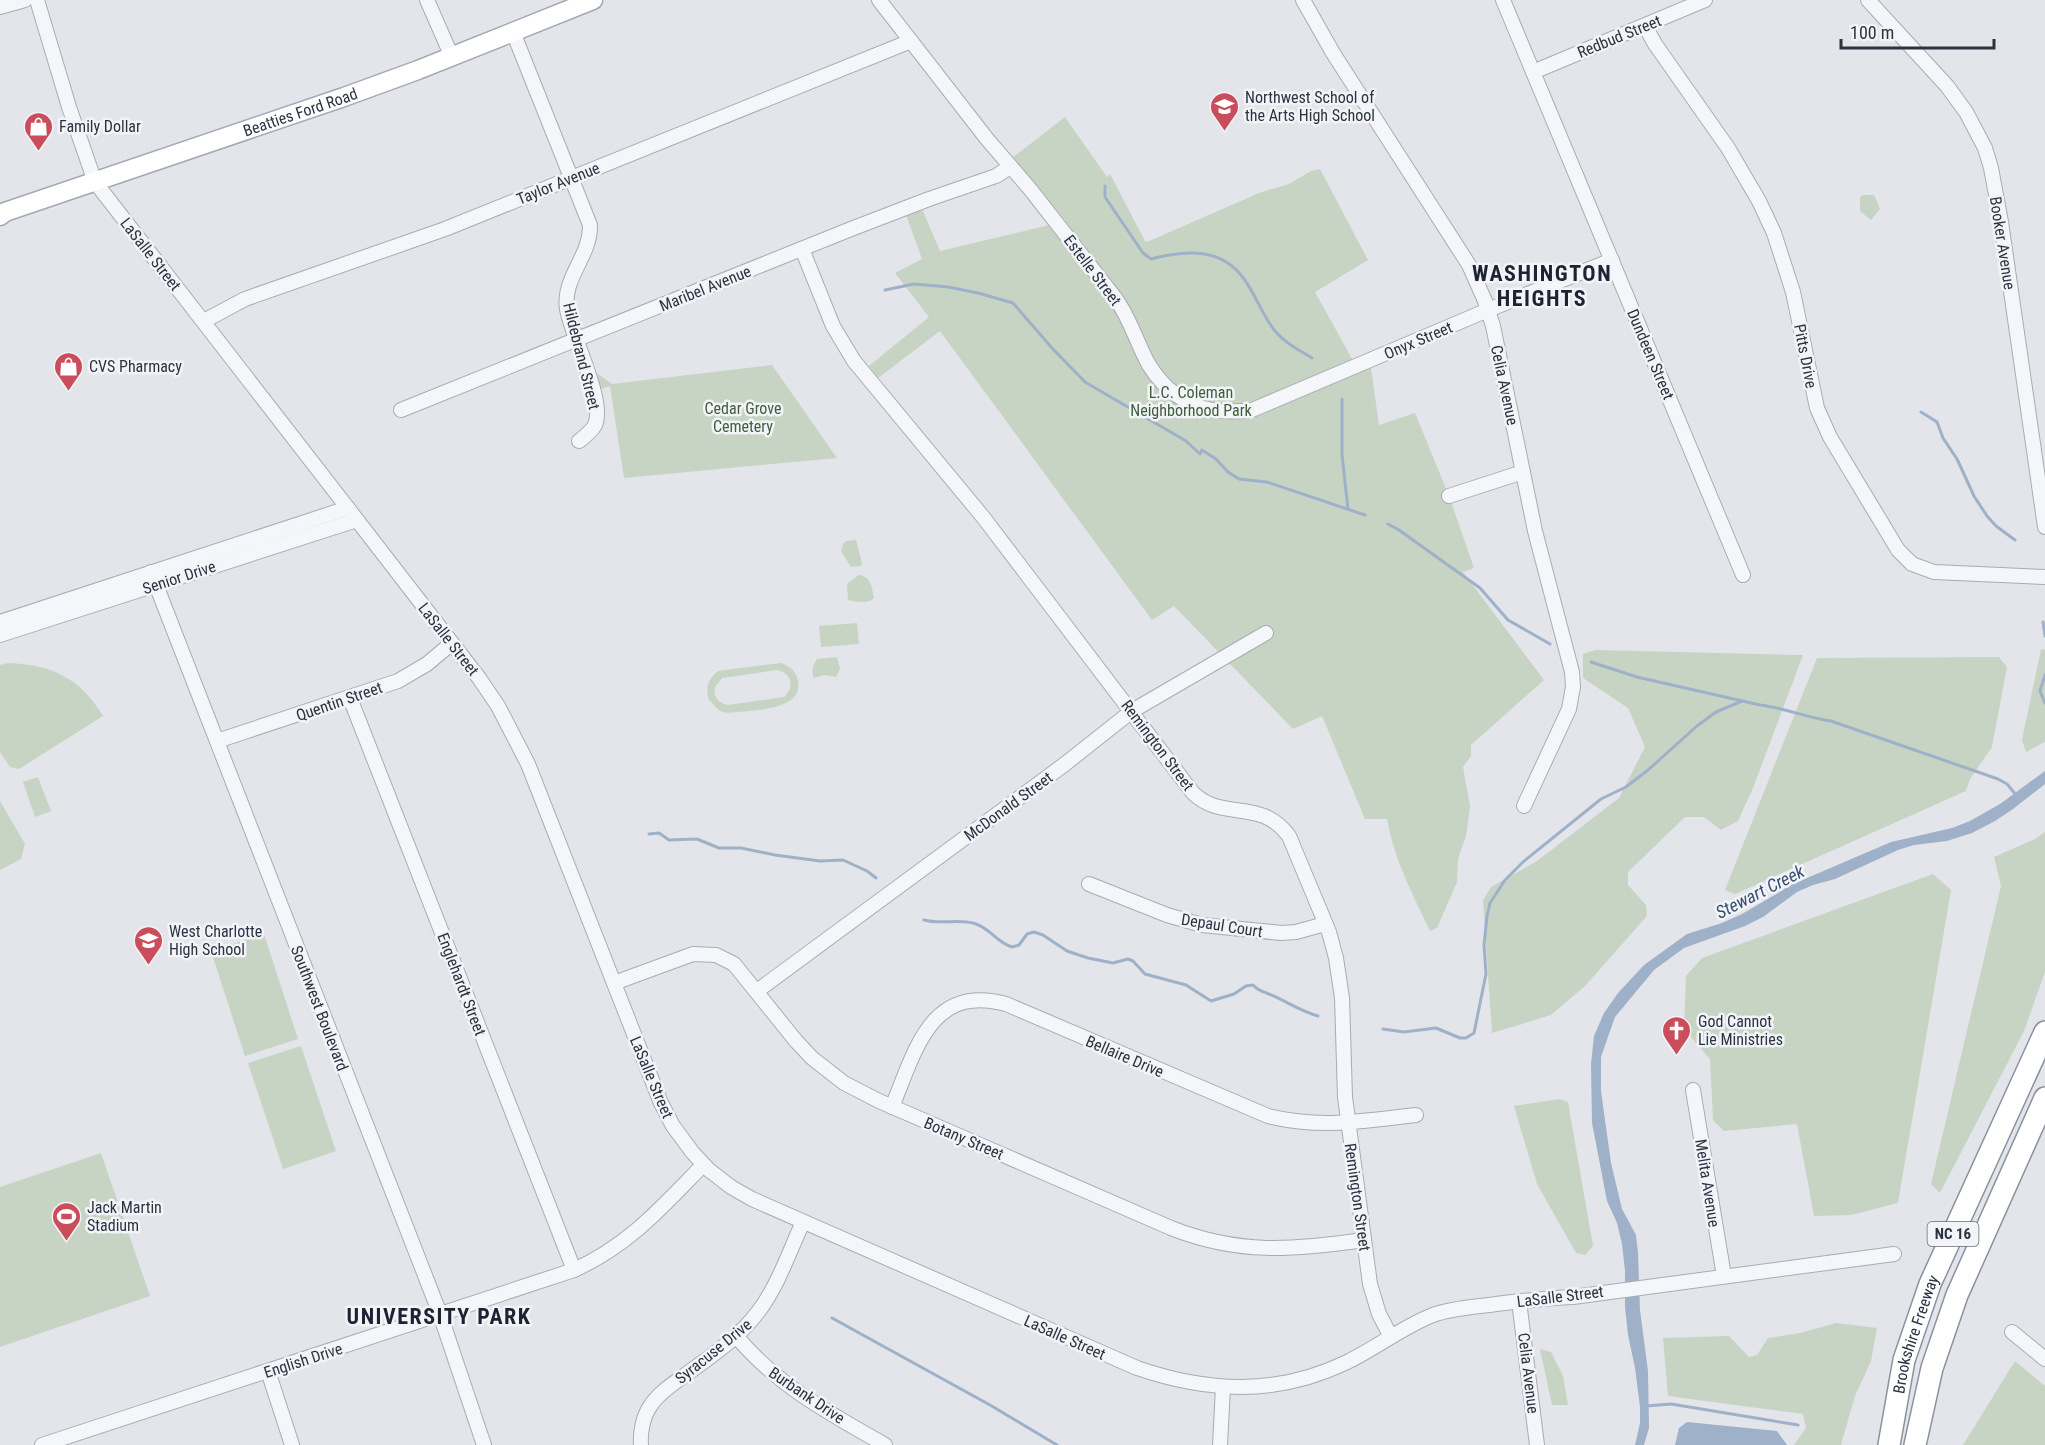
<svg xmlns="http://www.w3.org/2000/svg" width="2045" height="1445" viewBox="0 0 2045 1445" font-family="'Roboto Condensed',sans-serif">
<rect width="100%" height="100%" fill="#e3e5ea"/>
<g fill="#c7d4c4" fill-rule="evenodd">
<path d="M1065,117L1107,177L1110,174L1145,241L1147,242L1259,193L1289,184L1311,171L1320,169L1368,260L1315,292L1356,366L1370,361L1379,425L1415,413L1449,496L1474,568L1463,572L1544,680L1471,745V756L1463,767L1470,806L1466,836L1458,859L1457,882L1437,928L1430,931C1413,895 1394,859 1387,819H1365L1322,716L1293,729L1174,606L1152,620L940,331L878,378L869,366L929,317L895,273L922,259L906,215L922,209L940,251L1066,221L1012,158Z"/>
<polygon points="1863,195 1874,195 1880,209 1871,220 1860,211 1860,197"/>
<polygon points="772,365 837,458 624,478 610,386 598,390 597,373 612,384"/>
<polygon points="856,540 862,563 861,566 851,567 841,551 843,544 846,541"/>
<path d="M859,575C871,576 872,588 874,598C868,604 856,602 848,600L847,584Z"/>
<polygon points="857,623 859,644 821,647 819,626"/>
<polygon points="2041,649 2045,650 2045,742 2026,752 2022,740"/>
<polygon points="1596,650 1803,655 1753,788 1738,821 1721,830 1704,817 1685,817 1628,872 1628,885 1646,905 1647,916 1585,986 1551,1015 1492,1033 1483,901 1491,887 1537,861 1619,798 1645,747 1628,708 1583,678 1583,654"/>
<path d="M837,657L840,669L836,677L824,675L814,678C811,672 813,665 817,659Z"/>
<polygon points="1999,657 2007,667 1992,747 1970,779 1966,791 1735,894 1725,890 1817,658"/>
<path d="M8,663C52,665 79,677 103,716L19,769L10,767L0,752V665Z"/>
<path d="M780,663C788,665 794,669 797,677C809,712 749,710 728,713L720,711L709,700C705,688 708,679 718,671ZM777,670C792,673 795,687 784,697L728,705C718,703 713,696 715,687L722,678Z"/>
<polygon points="38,777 51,811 35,817 23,782"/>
<polygon points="0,801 25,844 21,859 0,870"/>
<polygon points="2045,832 2045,972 2024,1031 1940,1193 1931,1184 2001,886 1994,857 2035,839"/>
<polygon points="1933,874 1951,890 1898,1203 1851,1215 1814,1216 1797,1124 1724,1131 1713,1120 1710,1059 1684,1029 1686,976 1702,958"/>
<polygon points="264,934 298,1039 245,1056 211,951"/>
<polygon points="301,1046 336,1151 283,1169 248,1063"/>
<polygon points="1559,1099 1568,1102 1593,1246 1585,1255 1576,1253 1537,1184 1514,1106"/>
<polygon points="101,1153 150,1296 0,1347 0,1187"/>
<polygon points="1836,1323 1877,1328 1871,1361 1855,1396 1841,1445 1794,1445 1806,1428 1803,1414 1668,1396 1663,1338 1729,1336 1749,1357 1757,1355 1768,1338 1800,1333"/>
<polygon points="1540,1349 1551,1352 1563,1376 1568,1405 1552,1405"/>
<polygon points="2015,1361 2045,1386 2045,1445 1963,1445"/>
</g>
<g fill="#9fb1c9">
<polygon points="2045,771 2045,784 2013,809 1995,821 1972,833 1947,841 1914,845 1898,850 1835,879 1813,885 1797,892 1763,917 1745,926 1684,948 1654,970 1615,1017 1601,1057 1601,1091 1611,1163 1622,1209 1636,1235 1638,1253 1640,1310 1648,1371 1649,1428 1644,1445 1635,1445 1640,1423 1640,1407 1635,1368 1628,1335 1625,1307 1625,1271 1622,1244 1617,1223 1607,1201 1592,1123 1591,1064 1594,1036 1604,1013 1618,993 1644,965 1687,934 1722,923 1742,914 1793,884 1891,842 1952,828 1970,821 2000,804"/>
<polygon points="1687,1422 1777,1431 1787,1445 1675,1445 1679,1428"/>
</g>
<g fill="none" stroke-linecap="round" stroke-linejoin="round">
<g stroke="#9fb1c9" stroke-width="3">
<path d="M1105,186V197L1143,253L1151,259C1186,250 1221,247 1244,279C1256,295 1262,315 1275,331C1285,343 1299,350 1312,358"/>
<polyline points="885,290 914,284 948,287 978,293 1013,303 1052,348 1085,382 1186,441 1200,454 1202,450 1216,459 1228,472 1239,479 1267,482 1365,515"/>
<polyline points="1342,399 1342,455 1348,509"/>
<polyline points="1921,412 1937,422 1943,438 1957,459 1974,496 1987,516 1996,526 2015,540"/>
<polyline points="1388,524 1399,530 1480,588 1508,620 1550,644"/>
<polyline points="2043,622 2045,636"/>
<path d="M1591,662L1637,677L1760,705C1785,708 1808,718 1831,721L1998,779L2007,784L2017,796"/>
<polyline points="2045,675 2040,691 2045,703"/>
<polyline points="649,834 659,833 669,840 697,839 719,848 741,848 775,855 820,861 843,860 867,871 876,878"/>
<path d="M924,920C941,925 960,918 976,924C991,929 997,943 1012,947L1019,945L1027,934L1034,932L1043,935L1067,951L1088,958L1113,963L1128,959L1133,961L1145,974L1186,985L1211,1001L1234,994L1246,986L1253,985C1258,991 1262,991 1269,994C1286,1001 1300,1011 1318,1016"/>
<polyline points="1383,1029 1404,1032 1436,1028 1460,1038 1466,1038 1474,1033 1486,974 1484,945 1487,916 1490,903 1505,880 1523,862 1601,799 1626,787 1648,770 1697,726 1716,712 1742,701"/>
<polyline points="832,1318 990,1405 1057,1445"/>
<polyline points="1646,1406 1671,1404 1798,1425"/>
</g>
<defs>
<g id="minor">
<path d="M37,0L69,107L95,182L357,520L479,678L498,706L528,764L661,1103L673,1126L693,1153L709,1170L731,1187L752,1199L1137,1368C1207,1392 1276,1396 1345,1363C1375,1349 1402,1327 1433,1315C1452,1308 1475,1307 1496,1304C1521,1301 1547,1298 1573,1297L1894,1254"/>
<polyline points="427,0 452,57"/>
<path d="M879,0L987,139L1030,189L1116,299C1131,320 1137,344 1149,365C1173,404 1208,416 1252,410L1488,310L1612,260"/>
<polyline points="1303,0 1333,53 1469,265 1485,301 1493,326 1535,531 1572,672 1573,687 1569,709 1524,806"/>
<polyline points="1503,0 1743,575"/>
<polyline points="1868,0 1947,86 1966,112 1985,148 1991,168 2001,222 2045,527"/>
<polyline points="0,7 25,0"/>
<polyline points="1645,26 1655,44 1728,148 1759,201 1774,233 1793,292 1817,408 1830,437 1898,550 1912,564 1934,572 2045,577"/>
<path d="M513,32L590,225C591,256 562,278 567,309C571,336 606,401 595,425C592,431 584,437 579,441"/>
<polyline points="1533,72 1705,0"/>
<path d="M802,249L833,326L854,361L983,517L1193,793C1223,822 1260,797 1289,836L1329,932L1336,958L1342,998L1345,1097L1370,1284L1379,1314L1391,1337"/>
<polyline points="204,321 245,299 445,229 911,41"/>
<polyline points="401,410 851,229 929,199 996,176 1010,167"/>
<polyline points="1449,496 1523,472"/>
<polyline points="151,572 440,1314 484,1445"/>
<polyline points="0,622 348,508"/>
<polyline points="0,635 357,520"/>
<polyline points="350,698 574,1270"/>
<polyline points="217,741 398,681 427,664 452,643"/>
<polyline points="1089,884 1167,915 1202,925 1281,933 1296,932 1325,924"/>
<path d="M614,983L693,954L716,955L734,964L796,1041L812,1058L844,1083L879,1101L1171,1228C1239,1255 1293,1250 1364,1240"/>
<polyline points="757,991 1065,764 1132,711 1266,633"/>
<polyline points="1693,1090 1724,1276"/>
<path d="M892,1107C915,1052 930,983 1006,1004L1268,1116C1321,1129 1362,1121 1416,1115"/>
<polyline points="1519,1301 1537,1445"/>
<polyline points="2012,1332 2045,1359"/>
<path d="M736,1336C779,1387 828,1412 885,1445"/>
<polyline points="268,1371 292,1445"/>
<path d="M42,1445L574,1270C629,1245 662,1207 703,1165"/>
<path d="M641,1445C640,1432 643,1416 651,1405C658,1394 670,1386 681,1378C708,1358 738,1339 758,1312C778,1286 789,1252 803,1222"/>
<polyline points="1220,1445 1223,1387"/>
</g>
<g id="major">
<path id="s1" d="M0,216L5,212L344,97L418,70L593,0"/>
</g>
<g id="highway">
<path id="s2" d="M1889,1445L1904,1360L1930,1284L2045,1032"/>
<polyline points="1915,1445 1932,1368 1957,1295 2045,1098"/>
</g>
</defs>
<use href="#minor" stroke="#a8acb4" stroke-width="16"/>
<use href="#major" stroke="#a2a9b6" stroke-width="21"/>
<use href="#highway" stroke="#8a92a0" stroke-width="24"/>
<use href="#minor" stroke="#f5f6f9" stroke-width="14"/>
<use href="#major" stroke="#fff" stroke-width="18"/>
<use href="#highway" stroke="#fff" stroke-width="21"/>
</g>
<defs>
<symbol id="school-pin" viewBox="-11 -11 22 30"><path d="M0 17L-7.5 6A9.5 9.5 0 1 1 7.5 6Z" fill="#c94d5a" stroke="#f2f4f8"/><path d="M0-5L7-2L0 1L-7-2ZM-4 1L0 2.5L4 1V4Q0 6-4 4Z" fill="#fff"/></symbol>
<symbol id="shop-pin" viewBox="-11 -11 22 30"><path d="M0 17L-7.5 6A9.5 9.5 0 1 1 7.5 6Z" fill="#c94d5a" stroke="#f2f4f8"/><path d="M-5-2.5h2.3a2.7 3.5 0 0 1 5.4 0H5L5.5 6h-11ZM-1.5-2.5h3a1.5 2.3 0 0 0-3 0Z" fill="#fff"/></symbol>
<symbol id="church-pin" viewBox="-11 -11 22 30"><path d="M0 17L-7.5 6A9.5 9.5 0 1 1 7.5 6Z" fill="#c94d5a" stroke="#f2f4f8"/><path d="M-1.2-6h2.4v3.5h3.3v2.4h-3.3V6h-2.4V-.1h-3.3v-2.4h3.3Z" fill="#fff"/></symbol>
<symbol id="stadium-pin" viewBox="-11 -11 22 30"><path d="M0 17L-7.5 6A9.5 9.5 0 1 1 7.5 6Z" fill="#c94d5a" stroke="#f2f4f8"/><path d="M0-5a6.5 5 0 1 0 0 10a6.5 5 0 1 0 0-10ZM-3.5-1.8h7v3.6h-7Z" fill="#fff"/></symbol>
</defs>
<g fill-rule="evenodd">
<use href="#school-pin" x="1208" y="90" width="33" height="45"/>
<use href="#shop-pin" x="22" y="110" width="33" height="45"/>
<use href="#shop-pin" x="52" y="350" width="33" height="45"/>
<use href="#school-pin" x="132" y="924" width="33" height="45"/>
<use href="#church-pin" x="1660" y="1014" width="33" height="45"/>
<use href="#stadium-pin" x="50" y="1200" width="33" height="45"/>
</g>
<g text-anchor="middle" stroke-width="5" stroke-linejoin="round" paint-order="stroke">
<rect fill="#f2f4f8" stroke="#676c79" stroke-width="1.5" x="1927.5" y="1222" width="51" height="24" rx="4.5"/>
<g font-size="15" font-weight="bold" fill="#2b3242">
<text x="1953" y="1239">NC 16</text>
</g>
<g font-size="16" fill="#2b3242" stroke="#f2f4f8">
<text transform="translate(1619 36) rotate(-22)" y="6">Redbud Street</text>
<text dy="6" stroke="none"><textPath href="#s1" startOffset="318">Beatties Ford Road</textPath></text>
<text transform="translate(558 183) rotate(-22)" y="6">Taylor Avenue</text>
<text transform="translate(2003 243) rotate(81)" y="6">Booker Avenue</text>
<text transform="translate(151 254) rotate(52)" y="6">LaSalle Street</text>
<text transform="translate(1093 270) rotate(53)" y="6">Estelle Street</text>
<text transform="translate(705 288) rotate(-22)" y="6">Maribel Avenue</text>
<text transform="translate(1418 340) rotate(-23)" y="6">Onyx Street</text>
<text transform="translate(1651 354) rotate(67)" y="6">Dundeen Street</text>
<text transform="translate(582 356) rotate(76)" y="6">Hildebrand Street</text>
<text transform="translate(1806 356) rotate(79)" y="6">Pitts Drive</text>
<text transform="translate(1505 385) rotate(78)" y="6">Celia Avenue</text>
<text transform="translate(179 577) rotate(-18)" y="6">Senior Drive</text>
<text transform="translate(449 639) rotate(52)" y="6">LaSalle Street</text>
<text transform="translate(339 701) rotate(-19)" y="6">Quentin Street</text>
<text transform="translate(1158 745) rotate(53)" y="6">Remington Street</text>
<text transform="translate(1008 806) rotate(-36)" y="6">McDonald Street</text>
<text transform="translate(1222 925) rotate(9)" y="6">Depaul Court</text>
<text transform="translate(462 984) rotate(69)" y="6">Englehardt Street</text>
<text transform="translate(320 1008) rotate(69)" y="6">Southwest Boulevard</text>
<text transform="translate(1125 1056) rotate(23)" y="6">Bellaire Drive</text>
<text transform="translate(652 1077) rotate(67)" y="6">LaSalle Street</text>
<text transform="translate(964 1138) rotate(23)" y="6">Botany Street</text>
<text transform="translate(1708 1183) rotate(81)" y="6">Melita Avenue</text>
<text transform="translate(1358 1197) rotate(82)" y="6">Remington Street</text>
<text transform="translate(1560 1296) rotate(-7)" y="6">LaSalle Street</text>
<text dy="6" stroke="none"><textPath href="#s2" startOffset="114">Brookshire Freeway</textPath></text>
<text transform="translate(1065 1337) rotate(24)" y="6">LaSalle Street</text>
<text transform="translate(713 1351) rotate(-39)" y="6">Syracuse Drive</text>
<text transform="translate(303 1360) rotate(-18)" y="6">English Drive</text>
<text transform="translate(1529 1373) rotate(83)" y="6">Celia Avenue</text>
<text transform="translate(807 1395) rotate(34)" y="6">Burbank Drive</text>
</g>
<g font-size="16" fill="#2b3242" stroke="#f2f4f8" text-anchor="start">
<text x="1245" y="103">Northwest School of<tspan x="1245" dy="18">the Arts High School</tspan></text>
<text x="59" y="132">Family Dollar</text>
<text x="89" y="372">CVS Pharmacy</text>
<text x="169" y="937">West Charlotte<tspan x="169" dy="18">High School</tspan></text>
<text x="1698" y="1027">God Cannot<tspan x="1698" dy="18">Lie Ministries</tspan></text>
<text x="87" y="1213">Jack Martin<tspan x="87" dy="18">Stadium</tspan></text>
</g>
<g font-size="16" fill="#3e5d39" stroke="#f2f4f8">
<text x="1191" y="398">L.C. Coleman<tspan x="1191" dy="18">Neighborhood Park</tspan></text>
<text x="743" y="414">Cedar Grove<tspan x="743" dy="18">Cemetery</tspan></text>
</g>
<g font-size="18" font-style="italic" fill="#374f74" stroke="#f2f4f8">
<text transform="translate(1760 892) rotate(-27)" y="6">Stewart Creek</text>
</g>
<g font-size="22" font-weight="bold" letter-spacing="1.5" fill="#1d2333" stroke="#f2f4f8">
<text x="1542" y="281">WASHINGTON<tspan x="1542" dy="25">HEIGHTS</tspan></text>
<text x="439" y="1324">UNIVERSITY PARK</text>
</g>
</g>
<path d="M1841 39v9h153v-9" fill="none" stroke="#2b3242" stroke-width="3"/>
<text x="1850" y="39" font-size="18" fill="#2b3242" stroke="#f2f4f8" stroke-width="4.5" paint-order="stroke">100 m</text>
</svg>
